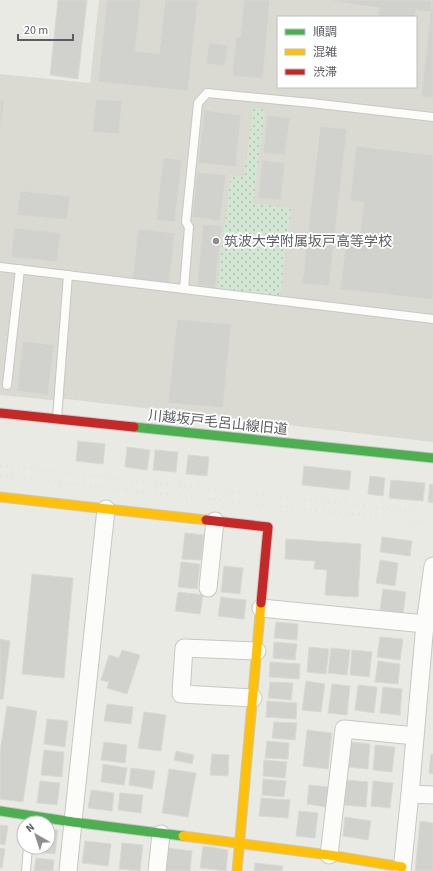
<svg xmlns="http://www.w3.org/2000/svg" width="433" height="871" viewBox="0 0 433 871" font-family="'Source Sans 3','Noto Sans JP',sans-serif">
<defs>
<pattern id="garden-dots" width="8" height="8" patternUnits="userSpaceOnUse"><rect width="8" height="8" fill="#d3e6d4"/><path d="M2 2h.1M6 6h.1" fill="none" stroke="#aebeaf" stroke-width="1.8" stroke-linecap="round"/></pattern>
</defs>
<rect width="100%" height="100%" fill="#eaeae5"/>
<path fill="#dadad3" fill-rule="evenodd" d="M99,0H433V442L67,399L52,400L0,395V74L90,83ZM278,17H416V87H278Z"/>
<polygon fill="url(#garden-dots)" points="253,108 265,110 253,203 291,208 280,296 217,288 231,175 244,177"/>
<g fill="#d1d1ce" stroke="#dad9d4">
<polygon points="58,0 87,0 78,79 50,75"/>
<polygon points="107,0 141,0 135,51 159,54 165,0 198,0 188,91 98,82"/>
<polygon points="244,0 270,0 263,79 232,76 236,37 240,37"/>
<polygon points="332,0 432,0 431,12 416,10 415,17 378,17 379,8 332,1"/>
<polygon points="432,0 433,0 433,98 421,97"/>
<polygon points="209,43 228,45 225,66 206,64"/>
<polygon points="96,99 122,101 119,134 92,132"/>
<polygon points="0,100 4,100 1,130 0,130"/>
<polygon points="204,110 241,115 236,167 198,163"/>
<polygon points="267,115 290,118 285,155 263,153"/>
<polygon points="320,126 347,129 329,286 302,284"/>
<polygon points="356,146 433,155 433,300 340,289 347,236 359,238 364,202 350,201"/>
<polygon points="163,158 182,160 175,222 156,220"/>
<polygon points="262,160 285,163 281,200 258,198"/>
<polygon points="197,172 226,175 220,221 192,217"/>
<polygon points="20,191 70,196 67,220 17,215"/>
<polygon points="203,224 222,226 215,288 197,285"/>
<polygon points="14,228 61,233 57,262 11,257"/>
<polygon points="138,229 175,233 169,285 132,281"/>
<polygon points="177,319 231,324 223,408 168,403"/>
<polygon points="23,341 54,345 48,395 17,391"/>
<polygon points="78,441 105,444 103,464 76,461"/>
<polygon points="127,447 150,450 147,470 125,467"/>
<polygon points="155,450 178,452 176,472 153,470"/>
<polygon points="188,455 209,457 207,476 186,474"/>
<polygon points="304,466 351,471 349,490 302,485"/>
<polygon points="370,476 385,478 383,496 368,494"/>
<polygon points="391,480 425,483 423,501 389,498"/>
<polygon points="430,484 433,485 433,503 428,502"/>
<polygon points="185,533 204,535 201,560 182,559"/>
<polygon points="382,537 412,541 410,556 380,552"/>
<polygon points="286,539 361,544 358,597 325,595 327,570 314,569 315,561 285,559"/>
<polygon points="380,560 398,563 395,586 376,583"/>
<polygon points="181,562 200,564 197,589 178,587"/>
<polygon points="224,566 243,568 240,594 221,592"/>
<polygon points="32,574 73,578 64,678 22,674"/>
<polygon points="383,589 406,592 403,613 380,610"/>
<polygon points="178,592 203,595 200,614 175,611"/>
<polygon points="221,597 246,600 244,619 218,616"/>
<polygon points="276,622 298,624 297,640 274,638"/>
<polygon points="380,637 403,639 400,660 377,657"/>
<polygon points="0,639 10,641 3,699 0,699"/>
<polygon points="274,642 297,644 295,660 273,658"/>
<polygon points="309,647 329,649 326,674 307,672"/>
<polygon points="331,648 350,650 347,675 328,673"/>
<polygon points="122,650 140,655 127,694 107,688 109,682 101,680 109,655 119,658"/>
<polygon points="352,650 372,652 369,677 350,675"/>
<polygon points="378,661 400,664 398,684 375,682"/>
<polygon points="270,662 300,664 299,679 269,677"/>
<polygon points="306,681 325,684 321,712 302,710"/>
<polygon points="270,682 293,683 291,700 268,698"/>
<polygon points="332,684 350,686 347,715 328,713"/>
<polygon points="358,685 377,687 374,713 355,710"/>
<polygon points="383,687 402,689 400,715 380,713"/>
<polygon points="267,701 297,703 296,719 266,717"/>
<polygon points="107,704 133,707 131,724 104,721"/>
<polygon points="7,706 37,711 23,802 0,799 0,752"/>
<polygon points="144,712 166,715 161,751 138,748"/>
<polygon points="47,719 68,721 65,747 44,744"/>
<polygon points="274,722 297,723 295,740 272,738"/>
<polygon points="307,730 332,733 328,769 303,766"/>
<polygon points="267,741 289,743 288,759 265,758"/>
<polygon points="104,742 127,745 125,763 101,760"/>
<polygon points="351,742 370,744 368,769 348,767"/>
<polygon points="375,745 395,747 392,772 373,770"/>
<polygon points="44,750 64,752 62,777 41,775"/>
<polygon points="176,751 194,755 192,764 174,760"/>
<polygon points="212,754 229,755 228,776 210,775"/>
<polygon points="431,754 433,754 433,774 429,773"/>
<polygon points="264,760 287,762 285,778 263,776"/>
<polygon points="103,764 127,768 124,785 101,782"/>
<polygon points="131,768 155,771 152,789 129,785"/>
<polygon points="169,769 196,773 188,817 162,813"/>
<polygon points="263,779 286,781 284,797 262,795"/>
<polygon points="347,780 368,782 366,807 344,805"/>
<polygon points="40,781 60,783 57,805 37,803"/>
<polygon points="373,781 393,783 390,808 371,806"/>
<polygon points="309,785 328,787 326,807 307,804"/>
<polygon points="91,790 114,793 112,811 88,808"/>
<polygon points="120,793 143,795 141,813 118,810"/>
<polygon points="261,798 290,800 288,818 259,816"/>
<polygon points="299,811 318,813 315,838 296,836"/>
<polygon points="345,817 371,821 368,840 343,836"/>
<polygon points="420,821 433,823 433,871 415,871"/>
<polygon points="0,825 8,826 5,845 0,844"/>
<polygon points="48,829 58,830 55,854 37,852 37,847 48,847"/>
<polygon points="85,841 111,844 108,866 82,863"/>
<polygon points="122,843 143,845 140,871 119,869"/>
<polygon points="203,846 228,850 226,871 200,868"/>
<polygon points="0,848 5,849 2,868 0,868"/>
<polygon points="167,848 192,851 190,871 165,871"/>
<polygon points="36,858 54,860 53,871 34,871"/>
<polygon points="255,863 283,866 282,871 254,871"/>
</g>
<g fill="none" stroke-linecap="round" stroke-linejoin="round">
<defs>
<g id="lane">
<polyline points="0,267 433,319"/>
<polyline points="184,289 189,227 186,222 198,103 207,93 311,103 433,117"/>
<polyline points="7,385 20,269"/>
<polyline points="57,418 68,275"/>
<polyline points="26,871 28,847"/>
</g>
<g id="street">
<polyline points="208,588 215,521"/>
<polyline points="261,608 425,624"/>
<polyline points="253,698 181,694 184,648 257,651"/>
<polyline points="410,794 433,795"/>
<polyline points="329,855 344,729 415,736"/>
<polyline points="68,871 74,812 106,509"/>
<polyline points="157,871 161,834"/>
<polyline points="402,871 410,794 425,624 433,566"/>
</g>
<g id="fast">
<polyline points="134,427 433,458"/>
<polyline points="0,811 73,822 183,836"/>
</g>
<g id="slow">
<polyline points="0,497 206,520"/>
<polyline points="183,836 329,855 402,867"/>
<polyline points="237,871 261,603"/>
</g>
<g id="jam">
<polyline points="0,413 134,427"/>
<polyline points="206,520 268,527 261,603"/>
</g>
</defs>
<use href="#lane" stroke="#c7c7c5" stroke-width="10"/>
<use href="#street" stroke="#c7c7c5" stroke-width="19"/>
<use href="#fast" stroke="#c7c7c6" stroke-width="11"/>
<use href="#slow" stroke="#c7c7c6" stroke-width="11"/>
<use href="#jam" stroke="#c7c7c6" stroke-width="11"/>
<use href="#lane" stroke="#fcfcfb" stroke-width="8"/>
<use href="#street" stroke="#fcfcfb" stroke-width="17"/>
<use href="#fast" stroke="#4caf50" stroke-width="9"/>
<use href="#slow" stroke="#ffc107" stroke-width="9"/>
<use href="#jam" stroke="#c62828" stroke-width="9"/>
<g stroke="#e2e2e2" stroke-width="3" stroke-dasharray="1 5" stroke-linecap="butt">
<polyline points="0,466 433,513"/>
<polyline points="0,476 433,523"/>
</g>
</g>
<circle fill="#8d8e90" stroke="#fff" stroke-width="1.5" cx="216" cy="241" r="4"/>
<g text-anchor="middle" stroke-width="3.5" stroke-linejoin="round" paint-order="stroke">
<g font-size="14" fill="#5b5d62" stroke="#fff" text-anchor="start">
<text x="224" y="246">筑波大学附属坂戸高等学校</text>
</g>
<g font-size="14" fill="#5b5d62" stroke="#fff">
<text transform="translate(218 422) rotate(6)" y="5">川越坂戸毛呂山線旧道</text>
</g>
</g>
<rect x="277" y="16" width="140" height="72" fill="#ffffff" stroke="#bdbec0"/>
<rect x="285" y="29" width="20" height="6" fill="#4caf50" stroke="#bdbec0"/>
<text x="313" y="36" font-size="12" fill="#5b5d62">順調</text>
<rect x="285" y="49" width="20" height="6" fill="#ffc107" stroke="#bdbec0"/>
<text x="313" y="56" font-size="12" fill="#5b5d62">混雑</text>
<rect x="285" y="69" width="20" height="6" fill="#c62828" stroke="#bdbec0"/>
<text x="313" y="76" font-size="12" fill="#5b5d62">渋滞</text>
<g transform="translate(36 835) rotate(321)"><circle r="19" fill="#ffffff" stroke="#bdbec0"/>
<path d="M0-3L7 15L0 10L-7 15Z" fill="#8d8e90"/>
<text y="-6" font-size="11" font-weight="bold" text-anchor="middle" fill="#5b5d62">N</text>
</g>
<path d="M18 34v6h55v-6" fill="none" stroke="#5b5d62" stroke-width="2"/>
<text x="24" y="34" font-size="12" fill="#5b5d62" stroke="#ffffff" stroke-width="3" paint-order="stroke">20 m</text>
</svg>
